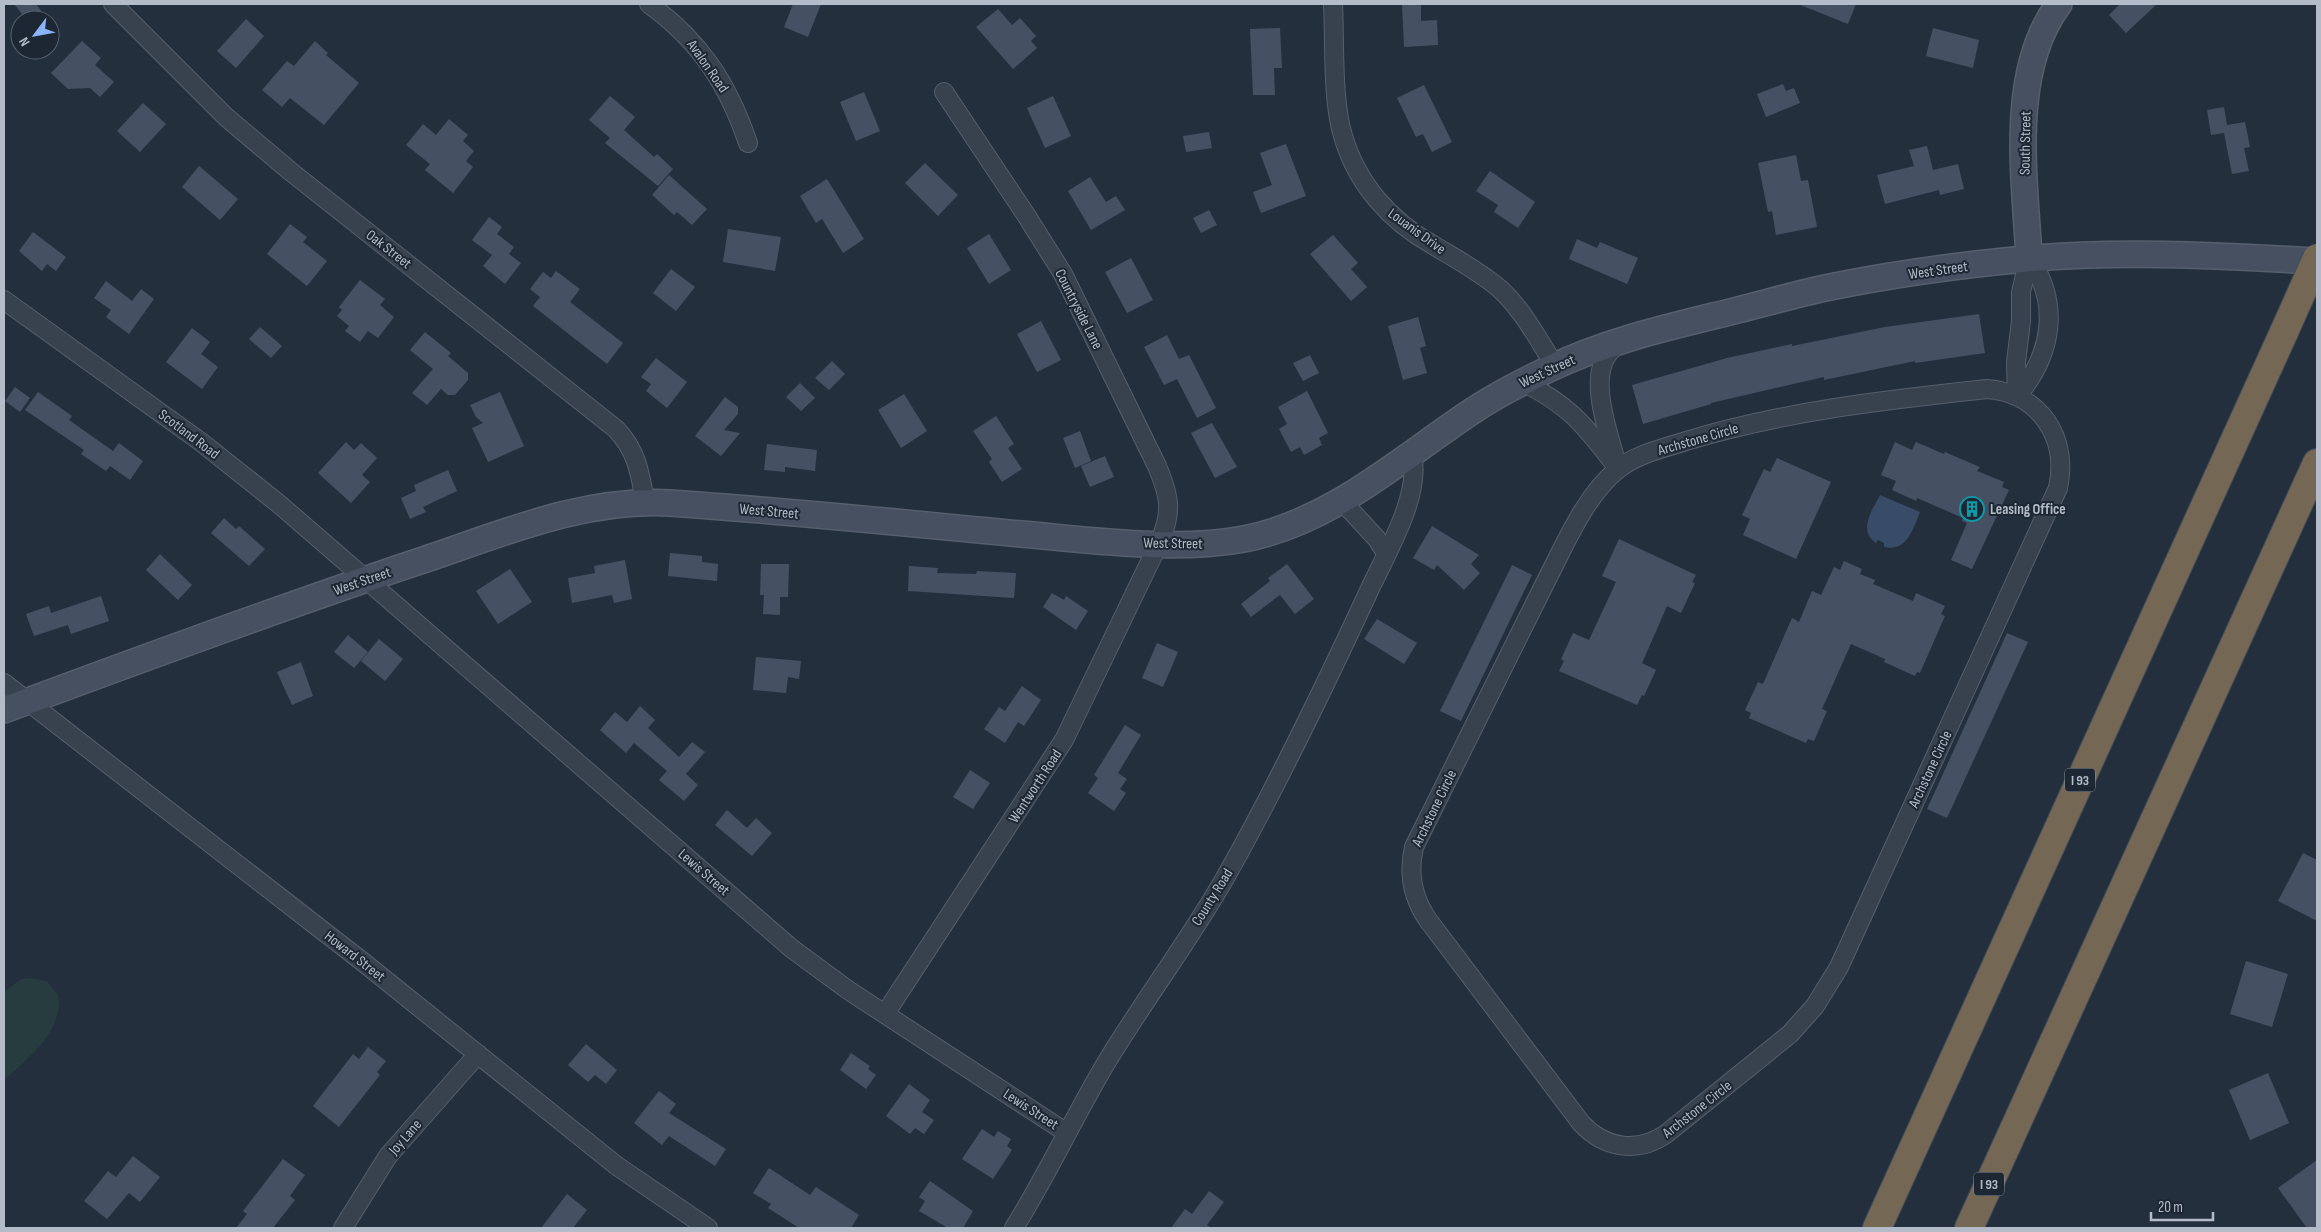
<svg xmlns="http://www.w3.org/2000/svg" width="2321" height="1232" viewBox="0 0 2321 1232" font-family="'Sofia Sans Condensed',sans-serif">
<rect width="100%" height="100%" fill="#242f3e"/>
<path fill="#263c3f" d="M29,978L47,981C51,987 59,994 59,1001C59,1035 26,1060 4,1080V992L21,979Z"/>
<path fill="#394c67" d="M1880,495L1920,512C1913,529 1907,552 1884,547V543L1878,540L1876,543C1857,530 1873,509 1880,495Z"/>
<g fill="#455162">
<polygon points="14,4 36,4 48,20 27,20"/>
<polygon points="793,4 821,4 808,37 784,27"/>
<polygon points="1402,4 1421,4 1421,21 1437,20 1438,45 1404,47"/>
<polygon points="1798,4 1856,4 1848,24"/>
<polygon points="2120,4 2157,4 2126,33 2109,15"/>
<polygon points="998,9 1012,25 1020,18 1036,36 1031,41 1037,48 1013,69 976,27"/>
<polygon points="246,19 264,36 236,68 217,51"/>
<polygon points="1280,28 1282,68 1274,68 1275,95 1253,95 1250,29"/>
<polygon points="1933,28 1979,40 1973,68 1926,56"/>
<polygon points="82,41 101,58 95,65 114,82 100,97 90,88 68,89 51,73"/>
<polygon points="315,41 328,53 326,55 359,83 324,125 290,98 282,107 262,90 287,61 294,66"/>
<polygon points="1783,84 1786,91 1794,88 1800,103 1766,117 1757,94"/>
<polygon points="1424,85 1452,142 1432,152 1423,134 1416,137 1397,98"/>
<polygon points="864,92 880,131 856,141 840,102"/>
<polygon points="610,96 635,117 624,130 654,157 657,154 673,169 658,186 605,143 610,138 589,120"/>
<polygon points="1053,96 1071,136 1045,148 1027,108"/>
<polygon points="143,103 166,124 140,152 117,131"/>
<polygon points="2224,107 2227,125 2245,122 2250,147 2244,148 2249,171 2232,174 2224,133 2211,135 2207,110"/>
<polygon points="449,119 468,135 463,141 474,151 466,161 473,167 453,193 425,170 430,164 406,145 423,124 436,135"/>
<polygon points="1209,132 1212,148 1186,152 1183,136"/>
<polygon points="1286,144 1306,196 1261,213 1253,192 1272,185 1260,153"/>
<polygon points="1927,146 1933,170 1958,164 1964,189 1940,195 1939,190 1885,204 1877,175 1914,166 1909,150"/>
<polygon points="1796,155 1801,181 1808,180 1817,227 1776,235 1772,211 1768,212 1758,163"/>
<polygon points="925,163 958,195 938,216 905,183"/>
<polygon points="199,166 238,199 220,220 182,187"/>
<polygon points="1490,171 1535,202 1518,228 1494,212 1498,205 1476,191"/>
<polygon points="669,175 707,209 692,225 677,212 674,215 652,195"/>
<polygon points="1090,177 1106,202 1116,196 1125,210 1091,230 1068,191"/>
<polygon points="827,179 864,239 843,253 822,219 816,223 800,196"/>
<polygon points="1209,210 1217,225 1201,233 1193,218"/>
<polygon points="489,217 502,227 497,234 514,247 509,254 521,263 505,284 483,266 492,255 472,240"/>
<polygon points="290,224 307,237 303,242 327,261 307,286 267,254"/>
<polygon points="728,229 781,237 775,271 723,262"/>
<polygon points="33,232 66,257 56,271 47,264 42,271 19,251"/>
<polygon points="989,234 1011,270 989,284 967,248"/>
<polygon points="1333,235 1358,263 1351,269 1367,287 1351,301 1310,254"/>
<polygon points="1577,239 1597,248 1600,242 1638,258 1627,284 1569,259"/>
<polygon points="1131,258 1153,300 1127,313 1105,272"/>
<polygon points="671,269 695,287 676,311 653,293"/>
<polygon points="556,271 580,289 570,302 623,343 607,364 533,306 540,297 530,289 543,272 551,278"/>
<polygon points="360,280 385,299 380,305 394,317 378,338 368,331 360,342 345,331 349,326 337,316 342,310 339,307"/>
<polygon points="106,281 132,301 141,289 154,299 129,334 106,317 111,310 94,298"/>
<polygon points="1979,314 1985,353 1915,363 1915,361 1824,380 1824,377 1711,403 1711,404 1643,424 1632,385 1727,358 1792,344 1792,346 1885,327"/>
<polygon points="1418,317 1426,346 1420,348 1427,373 1403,380 1388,326"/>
<polygon points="1041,321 1061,360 1037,372 1017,334"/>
<polygon points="260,327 282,346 271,358 249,339"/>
<polygon points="192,328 210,342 201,354 218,367 202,389 166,362"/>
<polygon points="425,332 451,353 448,356 468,373 468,380 455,395 448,395 441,389 427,405 412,393 433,369 410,350"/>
<polygon points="1167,335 1179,359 1189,355 1216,408 1197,418 1177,379 1164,385 1144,347"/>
<polygon points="1310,355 1319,373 1303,381 1293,363"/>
<polygon points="656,358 687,382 667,408 646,391 651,384 641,377"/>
<polygon points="832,361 845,374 829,390 815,378"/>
<polygon points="800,383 815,398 801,411 786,397"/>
<polygon points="15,387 30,398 20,412 5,401"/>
<polygon points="1307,391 1328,433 1319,438 1322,445 1304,455 1300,447 1291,452 1279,429 1287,424 1278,407"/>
<polygon points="38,392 72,416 69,420 113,451 119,443 143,461 130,480 110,466 106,471 81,454 84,450 25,410"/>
<polygon points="500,392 524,446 488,462 472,428 483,423 476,417 470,405"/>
<polygon points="904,394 927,431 901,448 878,410"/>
<polygon points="725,397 738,407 738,414 724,430 740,433 721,456 695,436"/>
<polygon points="996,416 1014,444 1008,448 1022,469 1002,482 989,462 992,459 973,431"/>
<polygon points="1212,423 1237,467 1215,478 1191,433"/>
<polygon points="1080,431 1091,461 1075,468 1063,438"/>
<polygon points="346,442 354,450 361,443 377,458 362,475 370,482 351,503 318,473"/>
<polygon points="1895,442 1912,450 1916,442 1944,454 1945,452 1980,467 1977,471 2004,482 2002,487 2009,490 1972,569 1951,560 1967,523 1962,521 1963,518 1917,498 1916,501 1892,490 1896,481 1881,475"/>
<polygon points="767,444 817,450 815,471 785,467 785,472 764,470"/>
<polygon points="1105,456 1114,477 1090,487 1081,466"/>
<polygon points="1777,458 1831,482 1796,559 1743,535 1750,519 1742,515 1764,469 1770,472"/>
<polygon points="448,470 457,491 423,507 426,512 410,519 401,498 416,491 414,485"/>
<polygon points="224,518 236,529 239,526 265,549 249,566 211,533"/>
<polygon points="1432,526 1479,555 1471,564 1480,573 1464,590 1437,565 1434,570 1413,558"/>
<polygon points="1619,539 1696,575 1692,582 1695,583 1681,613 1667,606 1657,629 1642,663 1656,670 1644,696 1642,695 1637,705 1559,671 1564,661 1561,659 1573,633 1589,640 1616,582 1602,576"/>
<polygon points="670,553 702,556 702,562 718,564 717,581 668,576"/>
<polygon points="160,554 192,585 178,600 146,570"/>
<polygon points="625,560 632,599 614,603 612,595 572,603 568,578 595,573 594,566"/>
<polygon points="1844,561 1862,569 1860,574 1875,580 1873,584 1913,601 1916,593 1945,606 1941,614 1945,616 1920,673 1917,672 1915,676 1884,662 1885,659 1851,644 1822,709 1827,711 1814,741 1808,739 1806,743 1749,718 1751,713 1745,710 1758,682 1763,684 1792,618 1799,622 1812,591 1821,595 1834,567 1840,570"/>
<polygon points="761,564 789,564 788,597 780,597 780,615 763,614 764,595 760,595"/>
<polygon points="1287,564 1314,599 1295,614 1280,595 1251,617 1241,604 1270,581 1268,578"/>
<polygon points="1512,565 1532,575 1461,721 1440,711"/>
<polygon points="909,566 938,568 937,573 976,574 977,571 1016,573 1014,598 908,591"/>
<polygon points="510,569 532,602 498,624 476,591"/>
<polygon points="1052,593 1064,600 1066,596 1088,611 1076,630 1043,607"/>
<polygon points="101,596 109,621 71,634 68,625 34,636 26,614 49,606 51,613"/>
<polygon points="1377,619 1417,643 1404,664 1364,639"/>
<polygon points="2007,633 2028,642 1947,818 1927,809"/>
<polygon points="348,635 368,652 354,668 334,652"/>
<polygon points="379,639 403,659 385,681 361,661"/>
<polygon points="1157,643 1178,652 1163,687 1142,678"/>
<polygon points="756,657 801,661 799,679 788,677 786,693 753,690"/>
<polygon points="301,662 313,696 292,705 277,672"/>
<polygon points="1022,686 1041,700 1024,726 1018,722 1005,743 984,729 999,707 1005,711"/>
<polygon points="640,706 655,720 648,728 679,757 692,742 705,752 686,774 698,785 684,801 659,780 667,771 634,743 626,753 600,730 615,712 627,722"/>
<polygon points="1125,725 1141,735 1118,773 1127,779 1120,789 1126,793 1114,811 1088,793 1098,778 1094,775"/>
<polygon points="970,770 990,783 973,809 953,797"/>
<polygon points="727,810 747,828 756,818 772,833 752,856 715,825"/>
<polygon points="2303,853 2317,860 2317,921 2278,901"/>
<polygon points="2246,961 2288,974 2272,1027 2230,1014"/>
<polygon points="586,1044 617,1070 606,1084 595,1075 588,1082 568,1065"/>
<polygon points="368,1047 386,1061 377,1072 380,1075 339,1127 313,1106 353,1054 359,1059"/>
<polygon points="851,1053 870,1066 868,1069 876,1075 866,1089 840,1070"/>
<polygon points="2268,1073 2289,1123 2250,1140 2229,1090"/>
<polygon points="909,1084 930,1100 922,1112 934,1120 924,1134 915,1128 910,1134 886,1116"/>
<polygon points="659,1091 676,1104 669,1113 726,1149 715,1166 669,1136 662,1145 634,1123"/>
<polygon points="982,1129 994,1137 998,1131 1011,1139 1007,1146 1012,1150 993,1179 962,1159"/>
<polygon points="133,1156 160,1177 140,1202 129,1193 107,1219 84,1201 108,1171 116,1177"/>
<polygon points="283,1159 305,1175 290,1196 295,1200 273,1228 236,1228 247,1214 243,1211"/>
<polygon points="2317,1160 2317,1228 2307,1228 2278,1188"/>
<polygon points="769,1168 810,1195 816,1187 859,1215 851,1228 799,1228 768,1208 771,1204 753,1193"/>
<polygon points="930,1181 973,1211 963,1228 948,1228 919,1211 925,1201 919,1197"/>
<polygon points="1209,1191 1224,1202 1207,1225 1211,1228 1171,1228 1185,1209 1192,1214"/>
<polygon points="567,1194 587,1210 573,1228 541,1228"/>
</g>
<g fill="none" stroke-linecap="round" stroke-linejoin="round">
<defs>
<g id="street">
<path d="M113,4L226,117L290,171L616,429C637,451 640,473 645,501"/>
<path d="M649,4C700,41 728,84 748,143"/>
<path d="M1333,4C1335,43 1332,100 1343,136C1357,184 1390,221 1433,245C1456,259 1479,271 1500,289C1523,310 1538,339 1555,366"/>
<polyline points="4,300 201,442 279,504 791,948 848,990 1067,1133"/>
<path d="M1523,382C1568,405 1583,423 1613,462"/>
<path d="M1987,389C2040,393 2069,438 2058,488L1839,967L1815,1006L1790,1034L1666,1134C1637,1154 1604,1148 1581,1123L1428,920C1412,897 1408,873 1414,847L1548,577C1566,542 1586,495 1617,470C1636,454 1662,449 1686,441C1785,411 1885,400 1987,389Z"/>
<path d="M2017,396C2052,355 2061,304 2029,258"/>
<polyline points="2017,396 2016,362 2021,321 2021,292 2029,258"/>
<path d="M1618,468C1610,437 1580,363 1620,344"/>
<polyline points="1341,500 1377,539 1386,553"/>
<polyline points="4,683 363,962 617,1166 708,1228"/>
<path d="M885,1014L1064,740L1159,543C1173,512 1170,497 1157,466L1063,274L1026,215L944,92"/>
<polyline points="343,1228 388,1156 478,1054"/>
<path d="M1014,1228C1047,1175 1074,1117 1106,1063C1144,1000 1189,941 1225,878C1277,786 1323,690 1367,595C1384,557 1422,496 1412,455"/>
</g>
<g id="secondary">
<path d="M2029,258C2025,179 2008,72 2059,4"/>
<path d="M4,710C141,659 279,608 417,562C499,535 582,498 670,503C787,511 904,523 1021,534C1091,540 1174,552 1244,539C1332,522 1401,458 1474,410C1498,394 1524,381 1549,369C1606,341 1669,327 1730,312C1763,304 1796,294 1830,287C1894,274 1960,265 2025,259C2122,250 2221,256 2317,261"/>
</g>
<g id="highway">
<polyline points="1877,1228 2284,332"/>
<polyline points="1969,1228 2317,463"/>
</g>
</defs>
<use href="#street" stroke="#565f6c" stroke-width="20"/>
<use href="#secondary" stroke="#565f6c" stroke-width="28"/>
<use href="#highway" stroke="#434c59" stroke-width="30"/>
<use href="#street" stroke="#38414e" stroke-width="18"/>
<use href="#secondary" stroke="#465061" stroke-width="25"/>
<use href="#highway" stroke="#746855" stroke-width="28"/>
<defs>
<polyline id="highway-bridge" points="2284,332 2317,258"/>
</defs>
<use href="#highway-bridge" stroke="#434c59" stroke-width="30" stroke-linecap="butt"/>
<use href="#highway-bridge" stroke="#746855" stroke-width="28"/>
</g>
<defs>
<symbol id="building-ring" viewBox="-11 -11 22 22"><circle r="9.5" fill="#1d2633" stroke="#0f9aa8" stroke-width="1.5"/><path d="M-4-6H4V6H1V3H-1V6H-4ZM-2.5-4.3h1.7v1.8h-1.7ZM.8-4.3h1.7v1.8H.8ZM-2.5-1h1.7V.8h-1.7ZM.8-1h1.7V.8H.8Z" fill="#0f9aa8"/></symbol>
</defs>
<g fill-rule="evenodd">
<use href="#building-ring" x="1958" y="495" width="28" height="28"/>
</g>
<g text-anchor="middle" stroke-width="4" stroke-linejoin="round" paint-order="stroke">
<g fill="#1d2633" stroke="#878f9c" stroke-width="1">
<rect x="2065" y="768.5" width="30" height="23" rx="4"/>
<rect x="1974" y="1172.5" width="30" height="23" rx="4"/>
</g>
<g font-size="14" font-weight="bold" fill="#b4bcc9">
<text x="2080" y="785">I 93</text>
<text x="1989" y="1189">I 93</text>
</g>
<g font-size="15" fill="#b4bcc9" stroke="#1d2633">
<text transform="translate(708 66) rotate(55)" y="5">Avalon Road</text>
<text transform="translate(2025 143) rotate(-89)" y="5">South Street</text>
<text transform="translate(1417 231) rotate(36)" y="5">Louanis Drive</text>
<text transform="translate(389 249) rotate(38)" y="5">Oak Street</text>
<text transform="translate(1938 270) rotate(-8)" y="5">West Street</text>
<text transform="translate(1079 309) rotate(63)" y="5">Countryside Lane</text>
<text transform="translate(1547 371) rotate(-25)" y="5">West Street</text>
<text transform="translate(189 434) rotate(37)" y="5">Scotland Road</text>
<text transform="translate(1698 439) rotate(-16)" y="5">Archstone Circle</text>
<text transform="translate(769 511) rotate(5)" y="5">West Street</text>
<text transform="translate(1173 543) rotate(1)" y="5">West Street</text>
<text transform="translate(362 581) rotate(-19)" y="5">West Street</text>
<text transform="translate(1930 769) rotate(-65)" y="5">Archstone Circle</text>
<text transform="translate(1035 786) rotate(-57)" y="5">Wentworth Road</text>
<text transform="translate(1434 808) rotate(-64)" y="5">Archstone Circle</text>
<text transform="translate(704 872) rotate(41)" y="5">Lewis Street</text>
<text transform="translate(1212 897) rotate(-58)" y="5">County Road</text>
<text transform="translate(355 956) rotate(38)" y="5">Howard Street</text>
<text transform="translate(1031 1109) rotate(33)" y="5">Lewis Street</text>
<text transform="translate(1697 1109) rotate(-38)" y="5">Archstone Circle</text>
<text transform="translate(405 1137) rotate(-49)" y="5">Joy Lane</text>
</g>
<g font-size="15" font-weight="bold" fill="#b4bcc9" stroke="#1d2633" text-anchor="start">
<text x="1990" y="514">Leasing Office</text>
</g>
</g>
<rect width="2321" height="1232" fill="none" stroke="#b4bcc9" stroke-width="10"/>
<g transform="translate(35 35) rotate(238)"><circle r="24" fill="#1d2633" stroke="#59626f"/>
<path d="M0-4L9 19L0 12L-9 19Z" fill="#8ab4f8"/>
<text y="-8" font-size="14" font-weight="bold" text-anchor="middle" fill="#b4bcc9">N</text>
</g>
<path d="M2151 1212v8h62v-8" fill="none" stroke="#b4bcc9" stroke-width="2.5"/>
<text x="2158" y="1212" font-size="15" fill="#b4bcc9" stroke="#1d2633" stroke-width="4" paint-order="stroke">20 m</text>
</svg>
